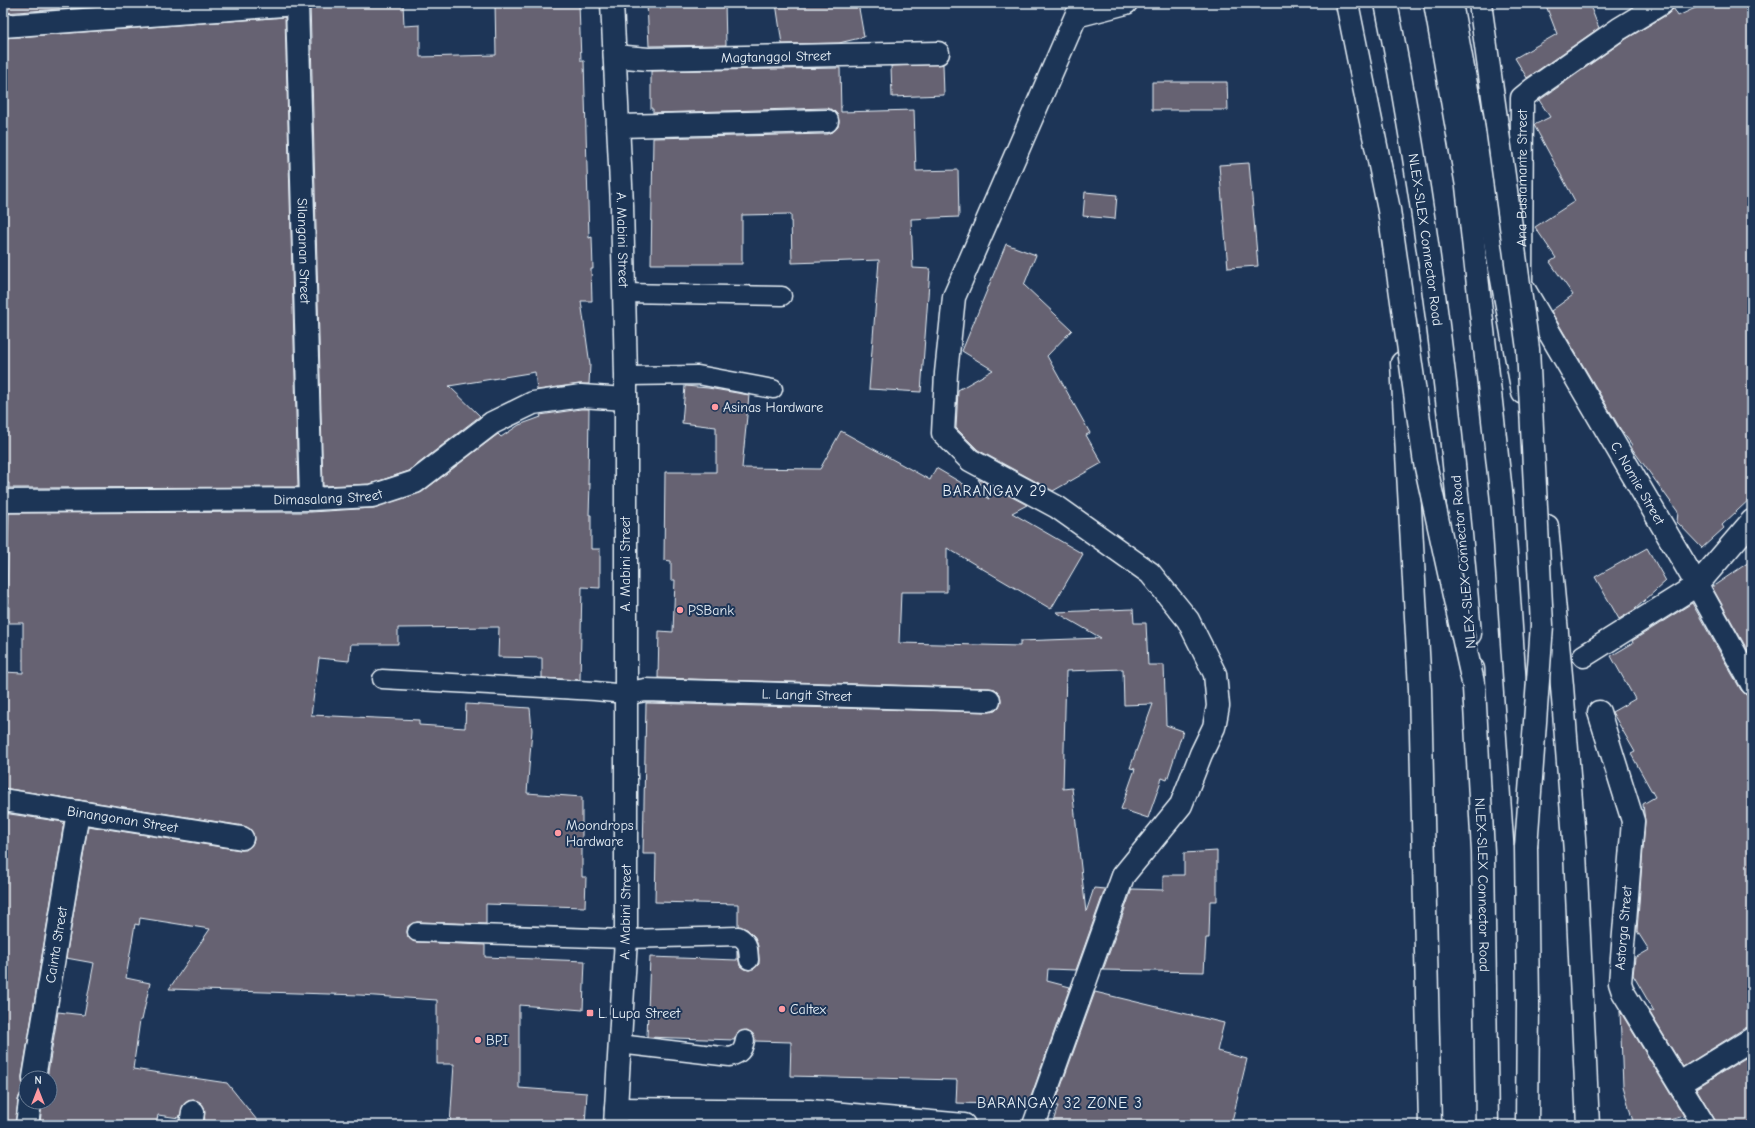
<svg xmlns="http://www.w3.org/2000/svg" width="1755" height="1128" viewBox="0 0 1755 1128" font-family="'Comic Neue',sans-serif">
<rect width="100%" height="100%" fill="#1d3557"/>
<filter id="ink" filterUnits="userSpaceOnUse"><feTurbulence type="fractalNoise" baseFrequency=".025" numOctaves="2"/><feDisplacementMap in="SourceGraphic" scale="8" xChannelSelector="R" yChannelSelector="G"/><feConvolveMatrix kernelMatrix="1 2 1 2 8 2 1 2 1" color-interpolation-filters="sRGB"/></filter>
<g filter="url(#ink)">
<g fill="#666272" stroke="#e8f1f8">
<polygon points="3,3 143,3 3,13"/>
<polygon points="310,3 403,3 404,26 420,25 420,57 496,55 495,3 579,3 581,61 584,61 589,238 592,237 593,269 591,269 592,301 581,301 590,365 589,384 579,384 537,390 535,372 449,386 480,416 409,471 370,484 323,486"/>
<polygon points="647,3 725,3 726,45 649,46"/>
<polygon points="776,3 858,3 864,37 839,43 782,44"/>
<polygon points="1545,3 1589,3 1599,28 1527,78 1515,58 1557,34"/>
<polygon points="1706,3 1752,3 1752,497 1722,525 1724,528 1702,548 1677,522 1678,512 1631,447 1632,445 1621,430 1551,311 1573,295 1550,262 1556,258 1535,227 1575,201 1534,125 1550,117 1539,100 1541,99 1626,39 1668,14 1673,9 1674,9 1678,16"/>
<polygon points="285,17 298,487 9,488 9,483 3,483 3,38"/>
<polygon points="943,64 944,95 892,97 891,66"/>
<polygon points="840,68 841,112 914,110 916,171 958,170 959,217 911,219 913,268 930,269 921,392 869,389 879,260 792,263 791,214 742,215 742,264 651,264 653,138 827,134 834,131 838,127 839,121 837,114 833,110 827,108 653,113 653,109 651,109 651,71"/>
<polygon points="1152,82 1227,82 1228,110 1152,110"/>
<polygon points="1249,163 1258,266 1228,268 1219,165"/>
<polygon points="1085,192 1117,195 1115,219 1083,216"/>
<polygon points="1006,244 1036,255 1024,285 1072,330 1047,356 1090,433 1086,435 1102,463 1053,491 978,450 956,428 958,390 993,370 962,351"/>
<polygon points="685,386 708,388 749,395 742,468 820,469 841,431 930,480 936,468 989,499 978,479 1027,505 1012,513 1083,554 1051,609 947,548 947,592 901,592 899,643 1020,646 1020,641 1101,638 1056,612 1133,609 1134,623 1146,623 1148,665 1164,665 1166,725 1183,731 1167,780 1162,778 1148,818 1121,809 1135,769 1130,768 1153,704 1124,705 1123,669 1066,671 1063,789 1072,788 1086,912 1094,888 1105,889 1076,970 1048,969 1047,981 1070,987 1028,1105 956,1103 957,1080 790,1076 791,1042 755,1041 752,1033 747,1030 738,1033 734,1040 647,1037 650,957 737,960 737,950 740,966 744,969 749,970 755,968 759,964 759,959 758,946 755,937 747,929 738,926 738,904 655,902 656,854 643,854 646,703 989,712 995,711 999,707 1001,701 1000,694 995,689 989,688 658,678 659,631 673,632 675,580 671,580 671,561 664,560 665,472 716,472 716,427 682,423"/>
<polygon points="581,409 589,409 588,484 590,484 589,515 591,515 591,549 600,549 600,588 582,587 580,680 542,678 542,658 498,657 499,627 398,628 398,644 351,644 349,661 319,658 311,715 419,720 419,725 465,728 466,704 530,708 532,730 527,793 582,797 582,877 586,877 585,907 486,904 486,924 417,922 408,926 407,932 408,937 416,942 485,945 485,957 585,961 583,1010 519,1005 519,1088 587,1093 585,1125 450,1125 454,1064 437,1064 437,1000 360,995 169,989 210,929 140,918 139,925 135,924 126,978 150,983 142,1020 140,1020 133,1069 227,1083 261,1125 205,1125 204,1107 200,1102 195,1100 188,1101 184,1104 179,1118 158,1115 156,1125 40,1125 42,1102 50,1102 50,1078 47,1078 58,1012 84,1015 94,963 66,958 88,826 240,850 246,850 251,846 254,840 253,833 250,829 244,826 3,788 3,672 23,673 23,623 9,623 9,597 7,597 9,513 311,512 373,508 422,492 498,434 501,437 519,425 541,417 540,415"/>
<polygon points="1647,548 1666,581 1634,610 1619,619 1595,577"/>
<polygon points="1752,560 1752,658 1712,587"/>
<polygon points="1692,603 1741,690 1746,695 1752,696 1752,1027 1745,1028 1683,1067 1649,1011 1654,1011 1633,975 1635,958 1649,950 1637,931 1645,822 1643,804 1655,797 1631,754 1635,752 1612,712 1635,699 1611,656 1633,643 1632,641"/>
<polygon points="3,813 64,822 22,1076 22,1082 26,1090 20,1094 18,1100 15,1125 3,1125"/>
<polygon points="1217,851 1217,901 1210,901 1209,938 1206,938 1204,972 1103,970 1132,889 1163,890 1163,875 1184,875 1184,853"/>
<polygon points="1095,992 1224,1023 1217,1051 1247,1059 1231,1125 1052,1125 1058,1106 1054,1106"/>
<polygon points="1620,1011 1684,1116 1652,1125 1634,1125 1623,1086"/>
<polygon points="1752,1054 1752,1125 1718,1125 1696,1088"/>
</g>
<g fill="none" stroke-linecap="round" stroke-linejoin="round">
<defs>
<g id="lane">
<polyline points="624,293 782,296"/>
<polyline points="626,376 698,375 773,389"/>
<polyline points="382,679 595,691 625,694"/>
<path d="M417,932L626,939L738,936C749,942 748,948 749,960"/>
<path d="M619,1044L730,1057C740,1054 743,1051 745,1040"/>
</g>
<g id="street">
<path id="s1" d="M297,3L311,499"/>
<polyline points="3,26 297,4"/>
<path id="s2" d="M615,56L648,59L938,53"/>
<polyline points="619,126 827,121"/>
<path id="s3" d="M3,501L311,499L372,496L415,482L492,423L533,403L581,396L626,399"/>
<path id="s4" d="M1584,656L1697,585L1521,284L1522,98L1533,89L1619,29L1662,3"/>
<path id="s5" d="M625,694L645,690L989,700"/>
<polyline points="1599,712 1633,821 1620,983 1623,992 1704,1125"/>
<path id="s6" d="M3,800L242,838"/>
<path id="s7" d="M34,1078L78,812"/>
<polyline points="1680,1083 1752,1039"/>
<polyline points="616,1109 810,1111 964,1125"/>
<polyline points="27,1125 30,1102"/>
<polyline points="191,1125 193,1112"/>
<polyline points="1034,1125 1123,876 1181,805 1201,754 1214,727 1218,706 1215,674 1188,620 1150,573 1057,507 970,460 943,433 946,373 954,297 1076,16 1126,3"/>
</g>
<g id="secondary">
<path id="s8" d="M612,3L622,205L626,376V939L615,1125"/>
<polyline points="1752,521 1697,585 1752,684"/>
</g>
<g id="highway">
<path id="s9" d="M1386,3C1428,211 1452,423 1470,634"/>
<polyline points="1435,3 1467,186 1503,510 1526,847 1528,1004 1527,1125"/>
<polyline points="1451,3 1523,393"/>
<polyline points="1402,363 1420,689 1430,1125"/>
<polyline points="1547,526 1562,686 1575,852 1588,1125"/>
<path id="s10" d="M1473,669L1483,852L1487,1125"/>
</g>
</defs>
<use href="#lane" stroke="#e8f1f8" stroke-width="21"/>
<use href="#street" stroke="#e8f1f8" stroke-width="25"/>
<use href="#secondary" stroke="#e8f1f8" stroke-width="25"/>
<use href="#highway" stroke="#e8f1f8" stroke-width="25"/>
<use href="#lane" stroke="#1d3557" stroke-width="18"/>
<use href="#street" stroke="#1d3557" stroke-width="22"/>
<use href="#secondary" stroke="#1d3557" stroke-width="22"/>
<use href="#highway" stroke="#1d3557" stroke-width="22"/>
<defs>
<g id="highway-bridge">
<polyline points="1347,3 1389,210 1425,463 1474,687"/>
<polyline points="1480,3 1528,349 1542,625 1526,847"/>
</g>
</defs>
<use href="#highway-bridge" stroke="#e8f1f8" stroke-width="25" stroke-linecap="butt"/>
<use href="#highway-bridge" stroke="#1d3557" stroke-width="22"/>
</g>
</g>
<g fill="#ff9aa2" stroke="#1d3557" stroke-width="1.5">
<circle cx="715" cy="407" r="4"/>
<circle cx="680" cy="610" r="4"/>
<circle cx="558" cy="833" r="4"/>
<circle cx="782" cy="1009" r="4"/>
<rect x="586" y="1009" width="8" height="8" rx="2"/>
<circle cx="478" cy="1040" r="4"/>
</g>
<g text-anchor="middle" stroke-width="4" stroke-linejoin="round" paint-order="stroke">
<g font-size="14" fill="#e8f1f8" stroke="#1d3557">
<text dy="5" stroke="none"><textPath href="#s2" startOffset="161">Magtanggol Street</textPath></text>
<text dy="5" stroke="none"><textPath href="#s4" startOffset="588">Ana Bustamante Street</textPath></text>
<text dy="5" stroke="none"><textPath href="#s8" startOffset="237">A. Mabini Street</textPath></text>
<text dy="5" stroke="none"><textPath href="#s9" startOffset="240">NLEX-SLEX Connector Road</textPath></text>
<text dy="5" stroke="none"><textPath href="#s1" startOffset="248">Silanganan Street</textPath></text>
<text transform="translate(1638 483) rotate(60)" y="5">C. Namie Street</text>
<text dy="5" stroke="none"><textPath href="#s3" startOffset="325">Dimasalang Street</textPath></text>
<text transform="translate(1463 562) rotate(-95)" y="5">NLEX-SLEX Connector Road</text>
<text transform="translate(625 564) rotate(-90)" y="5">A. Mabini Street</text>
<text dy="5" stroke="none"><textPath href="#s5" startOffset="182">L. Langit Street</textPath></text>
<text dy="5" stroke="none"><textPath href="#s6" startOffset="121">Binangonan Street</textPath></text>
<text dy="5" stroke="none"><textPath href="#s10" startOffset="216">NLEX-SLEX Connector Road</textPath></text>
<text transform="translate(625 912) rotate(-89)" y="5">A. Mabini Street</text>
<text transform="translate(1623 928) rotate(-85)" y="5">Astorga Street</text>
<text dy="5" stroke="none"><textPath href="#s7" startOffset="135">Cainta Street</textPath></text>
</g>
<g font-size="14" fill="#e8f1f8" stroke="#1d3557" text-anchor="start">
<text x="723" y="412">Asinas Hardware</text>
<text x="688" y="615">PSBank</text>
<text x="566" y="830">Moondrops<tspan x="566" dy="16">Hardware</tspan></text>
<text x="790" y="1014">Caltex</text>
<text x="598" y="1018">L. Lupa Street</text>
<text x="486" y="1045">BPI</text>
</g>
<g font-size="15" letter-spacing="1" fill="#e8f1f8" stroke="#1d3557">
<text x="995" y="496">BARANGAY 29</text>
<text x="1060" y="1108">BARANGAY 32 ZONE 3</text>
</g>
</g>
<rect width="1755" height="1128" fill="none" stroke="#1d3557" stroke-width="16"/>
<rect x="8" y="8" width="1739" height="1112" fill="none" stroke="#e8f1f8" stroke-width="1.5" filter="url(#ink)"/>
<g transform="translate(38 1090)"><circle r="19" fill="#1d3557" stroke="#6e8097"/>
<path d="M0-3L7 15L0 10L-7 15Z" fill="#ff9aa2"/>
<text y="-6" font-size="11" font-weight="bold" text-anchor="middle" fill="#e8f1f8">N</text>
</g>
</svg>
